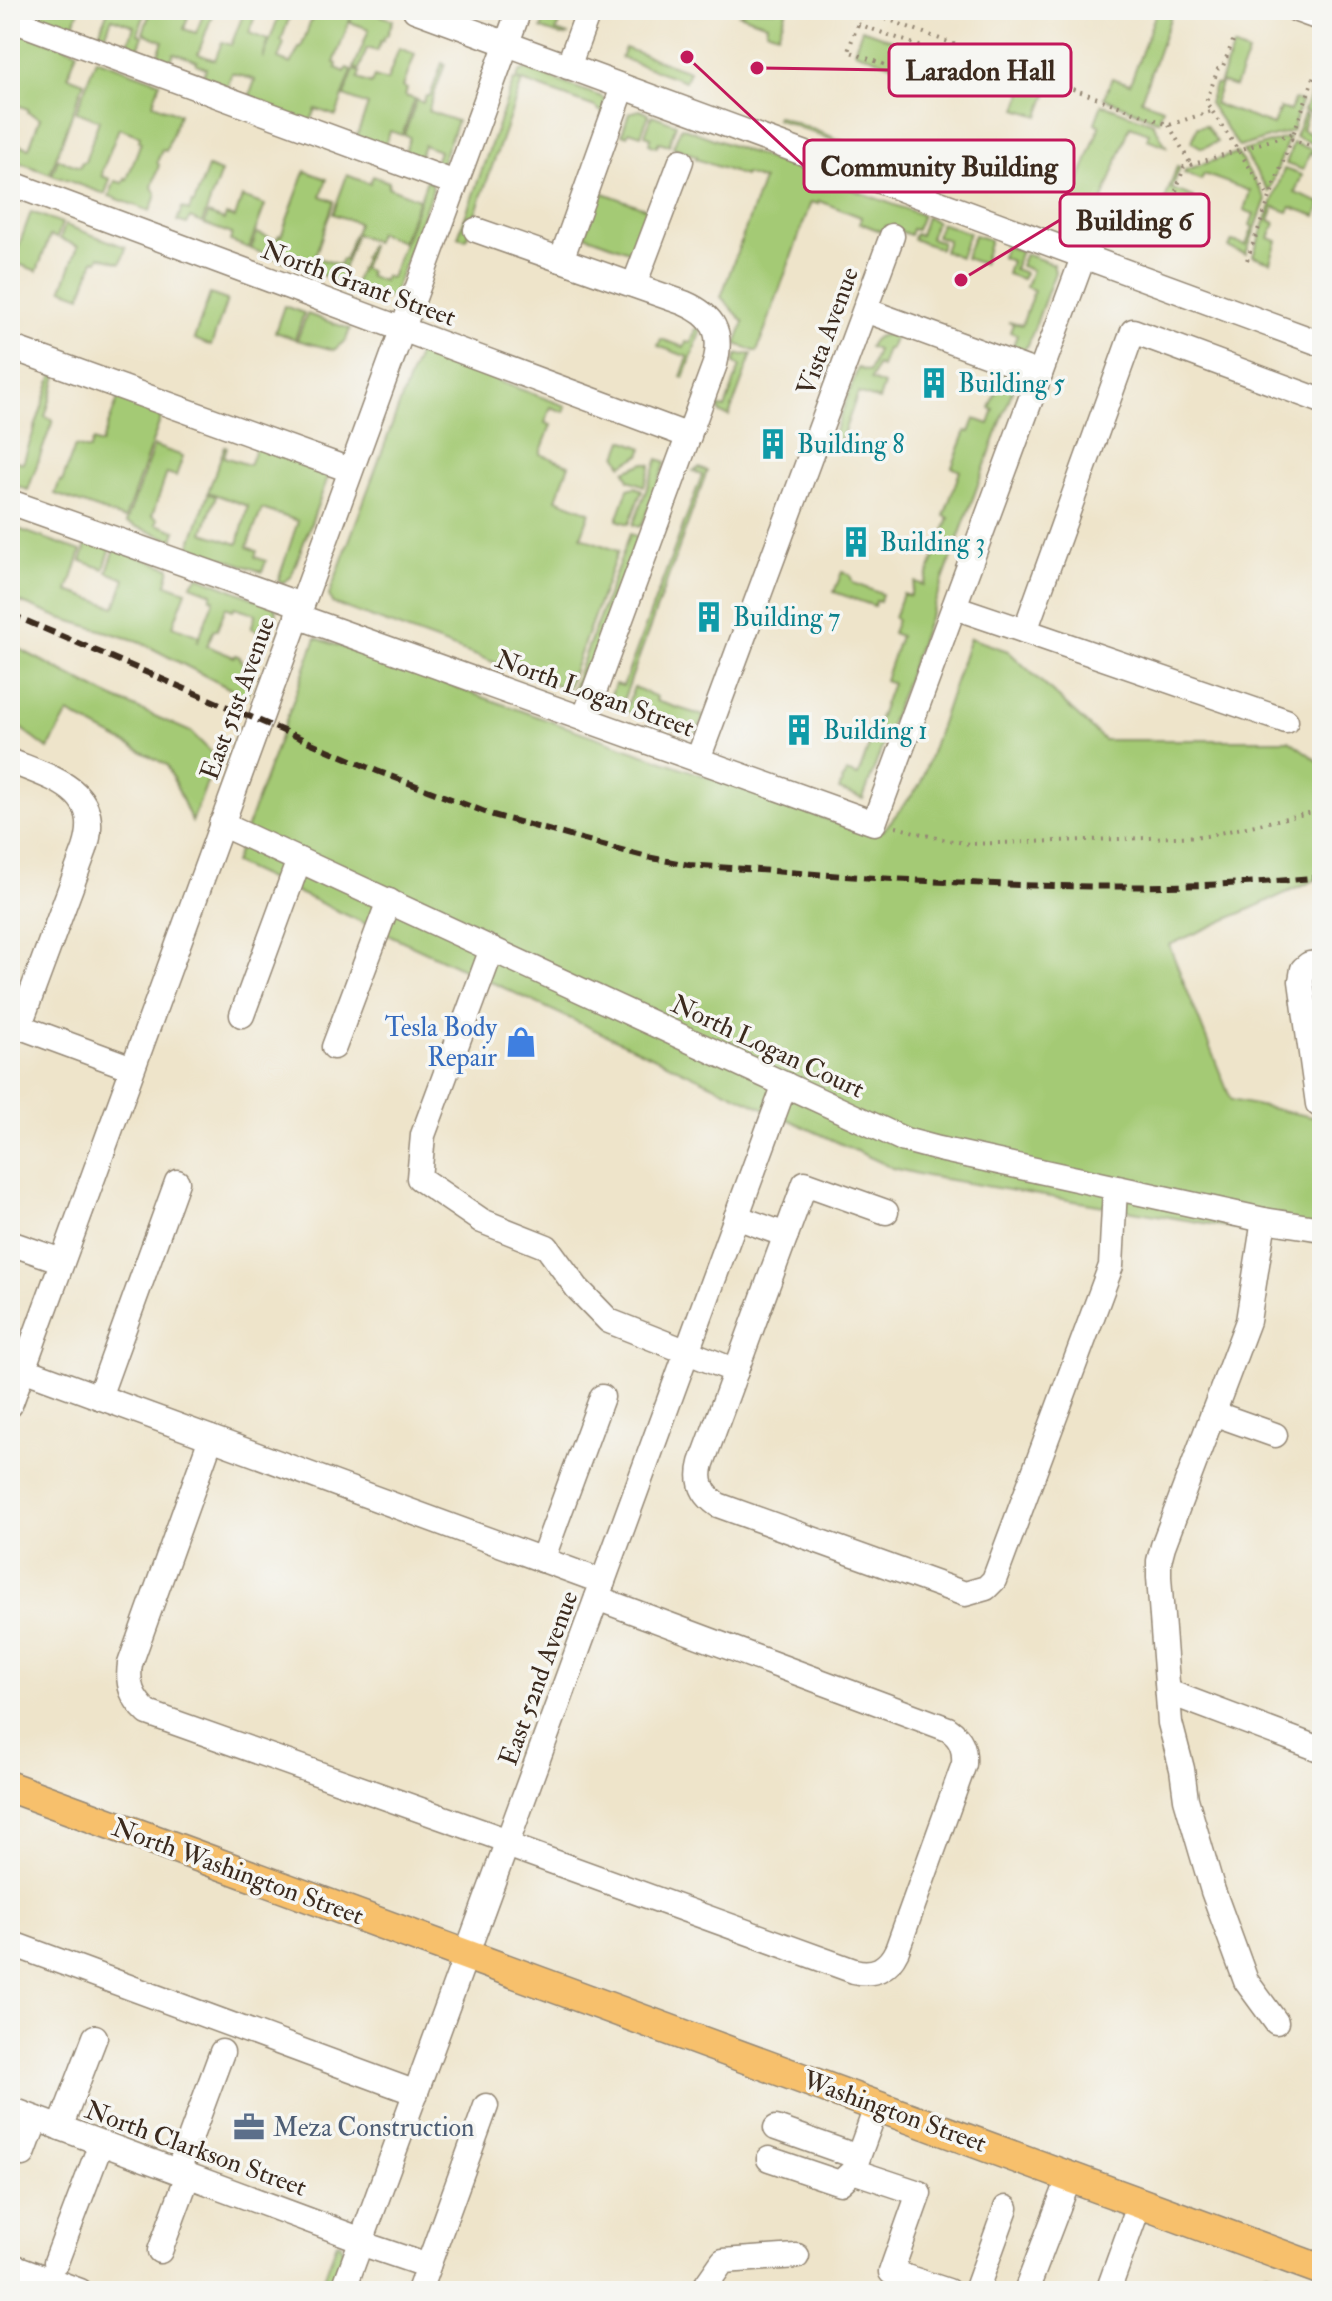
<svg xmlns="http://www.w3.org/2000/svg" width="1332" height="2301" viewBox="0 0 1332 2301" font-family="'IM FELL Double Pica',serif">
<rect width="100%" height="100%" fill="#f6f6f2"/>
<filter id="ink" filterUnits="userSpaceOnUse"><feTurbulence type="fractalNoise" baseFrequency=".0125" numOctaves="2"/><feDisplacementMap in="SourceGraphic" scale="16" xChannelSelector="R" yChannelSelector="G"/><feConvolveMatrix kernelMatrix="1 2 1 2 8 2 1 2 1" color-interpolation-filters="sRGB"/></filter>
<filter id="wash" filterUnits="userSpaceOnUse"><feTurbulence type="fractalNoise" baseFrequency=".006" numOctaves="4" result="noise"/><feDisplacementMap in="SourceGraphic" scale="32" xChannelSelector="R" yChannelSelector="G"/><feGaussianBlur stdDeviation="1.8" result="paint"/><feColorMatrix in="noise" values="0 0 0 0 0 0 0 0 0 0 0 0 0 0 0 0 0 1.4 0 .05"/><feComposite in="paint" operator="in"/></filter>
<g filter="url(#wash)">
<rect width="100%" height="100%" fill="#eee4ca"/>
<g fill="#a4ca75" stroke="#707a4a" stroke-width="2">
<polygon points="41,10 79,10 71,33 37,21"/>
<polygon points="108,10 146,10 138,34 143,36 136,54 126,50 134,26 112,18 103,41 97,39"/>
<polygon points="151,10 178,10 189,14 184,29 196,33 203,15 199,13 201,10 214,10 198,54 215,60 222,42 231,45 245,10 257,10 249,33 268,40 263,59 281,10 292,10 281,41 284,43 278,59 291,64 299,48 301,48 315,10 366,10 393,20 387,36 385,36 383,41 381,40 377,51 367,48 359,70 354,68 369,29 350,22 352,14 334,63 337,64 336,68 345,72 347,68 352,70 336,116 316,109 310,123 248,100 255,80 232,73 225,92 201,83 206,68 196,64 197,61 174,53 168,67 155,63 163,41 143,33"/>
<polygon points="548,10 564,10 556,31 569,35 562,36 541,29"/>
<polygon points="747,10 787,10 778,34 766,30 767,24 739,14"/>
<polygon points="1157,10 1171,16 1141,100 1163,108 1159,121 1104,98 1112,78 1130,84"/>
<polygon points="10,28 77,51 68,76 84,82 50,174 10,159 10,141 29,148 40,118 27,112 28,109 10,102"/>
<polygon points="862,29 942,58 934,80 854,51"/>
<polygon points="1233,47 1248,53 1235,87 1220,82"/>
<polygon points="399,48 415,54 403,87 407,89 405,96 415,99 402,135 390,131 384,148 356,138 368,105 344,96 354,70 360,72 358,79 371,84 374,77 387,81"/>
<polygon points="625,48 689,71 685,81 621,58"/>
<polygon points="96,59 160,82 153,104 179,114 166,151 162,150 157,162 159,165 152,187 156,195 150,211 109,196 115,181 123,183 125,178 127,179 141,142 139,141 140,136 119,128 103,169 102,176 110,179 105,194 52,175 58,159 80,167 82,162 85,162 99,120 76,112"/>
<polygon points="442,63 445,64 428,111 457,121 441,164 433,168 439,151 424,145 418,162 403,157 410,137 404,135 417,100 423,103 426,96 430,96"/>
<polygon points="526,69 602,97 607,103 604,114 595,107 517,79 519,72"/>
<polygon points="1029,75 1051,83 1039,116 1017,109"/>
<polygon points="1316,79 1322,81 1322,106 1317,104 1314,114 1304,111"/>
<polygon points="514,80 522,82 466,240 458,237"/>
<polygon points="1221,84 1214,104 1273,125 1280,108 1290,111 1294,100 1301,102 1292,131 1239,147 1209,103 1215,85"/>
<polygon points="1102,104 1153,123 1166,146 1147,139 1149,133 1130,126 1096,219 1069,209 1100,125 1095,123"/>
<polygon points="640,110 649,114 641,135 629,131 627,136 622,134 629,113"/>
<polygon points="1304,114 1307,115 1302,130 1316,136 1314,140 1322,142 1322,147 1295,137"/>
<polygon points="652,115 676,124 669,145 659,142 656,147 649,144 651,137 645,135"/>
<polygon points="777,116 958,184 952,185 776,119"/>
<polygon points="1206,125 1217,142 1202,148 1192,142 1197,127"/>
<polygon points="681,127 922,215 916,230 912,229 910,235 886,226 883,232 860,223 861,217 819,201 818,204 811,202 757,352 736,344 744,322 721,297 763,180 745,174 744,176 696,159 697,156 673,147"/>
<polygon points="1289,137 1269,192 1243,151"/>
<polygon points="1293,143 1322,153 1322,157 1310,153 1303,170 1286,164"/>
<polygon points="1237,153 1266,199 1246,254 1229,248 1232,241 1246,245 1253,227 1250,225 1254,214 1244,210 1250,191 1204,174 1201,180 1184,173 1185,170"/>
<polygon points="1177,166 1180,167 1172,189 1194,197 1182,235 1163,228 1171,206 1164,203"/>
<polygon points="208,167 221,172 202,223 190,218 187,224 177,221 182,208 189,211 192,203 194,203"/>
<polygon points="1284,169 1302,175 1295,193 1321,203 1316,216 1291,207 1288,212 1274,207 1269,220 1275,223 1269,238 1277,241 1270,262 1253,256"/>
<polygon points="305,171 327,179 321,196 334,201 310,271 251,249 257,233 276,240 279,235 281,236"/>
<polygon points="347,175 370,184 373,176 389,182 388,187 419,199 402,242 378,233 375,242 355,234 358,223 333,214"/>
<polygon points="427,180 430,180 433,188 393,295 383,299 353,288 369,245 371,246 363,269 370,272 369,276 383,281 385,276 391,278"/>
<polygon points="601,192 650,210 634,253 585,235"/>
<polygon points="242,197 265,205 249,248 230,241 232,234 204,224 208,214 224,220 226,215 235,218"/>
<polygon points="31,212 62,223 57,238 50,236 37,271 13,262"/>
<polygon points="926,217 936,221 930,238 942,242 940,249 913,239 915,234 920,235"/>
<polygon points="941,223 969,233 960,257 944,251 948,240 936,236"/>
<polygon points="65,225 126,247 121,263 100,256 98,261 94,260 81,296 62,289 78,246 60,239"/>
<polygon points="974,235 990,240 983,264 965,258"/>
<polygon points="353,236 355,237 339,281 313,272 318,258 340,265 342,259 345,259"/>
<polygon points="1005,246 1021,251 1014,269 1025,273 1022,279 1007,274 1011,261 1001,257"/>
<polygon points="1025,254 1053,264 1055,272 1028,345 1019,354 1011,351 1017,335 1010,332 1013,324 1008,322 1022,325 1034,290 1026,287 1032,270 1020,266"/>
<polygon points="210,294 227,300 211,346 194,339"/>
<polygon points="284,306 304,313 295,339 275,332"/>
<polygon points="307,314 350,329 346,340 334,350 297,340"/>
<polygon points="696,328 701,330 684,378 681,377 688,357 658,346 661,339 684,347 686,342 691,343"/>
<path d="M890,334L895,336L890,349H887L881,367L877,365L871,380L884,385L879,400L858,393L841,440L833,437L858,368L869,372L877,350L869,347C873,337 880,335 890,334Z"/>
<polygon points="419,352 566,406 564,412 551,407 545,423 551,425 540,454 569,465 556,499 590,512 581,537 618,551 567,689 332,603 329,595"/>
<polygon points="752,354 729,416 720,413 717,406 725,408 740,366 734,363 737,355"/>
<polygon points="1000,372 1011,376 1014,386 863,799 839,790 846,772 858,776 892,683 885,680 900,636 892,633 897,620 894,618 903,594 910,596 915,582 924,585 949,518 944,516 960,471 952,467 966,431 970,432 975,419 989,424 994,410 990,408 997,390 994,388"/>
<polygon points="53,374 57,376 45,417 53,420 28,490 10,483 10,459 23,463"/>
<polygon points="119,396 163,412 125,519 55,494 60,481 62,482 75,446 89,450 93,441 101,444"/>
<polygon points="623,440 643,448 640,455 622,465 617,456"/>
<polygon points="257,445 322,469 328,477 291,577 282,583 278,581 298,521 262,509 247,547 257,551 255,557 266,561 262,572 190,546 208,494 216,496 203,533 238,544 248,506 208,492 225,446 227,447 224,457 249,465"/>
<polygon points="154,446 183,456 176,476 167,473 152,516 158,519 156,524 176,531 173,540 126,523"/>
<polygon points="658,459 666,462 642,525 639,527 633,525"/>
<polygon points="644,463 651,465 644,486 629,480 625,471"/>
<polygon points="699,468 707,471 620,709 609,700 615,684 623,686 702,475 693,471"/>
<polygon points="635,487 642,490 629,524 617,520 628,489"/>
<polygon points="10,526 81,551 68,591 115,607 125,579 107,572 115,549 170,568 166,584 186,591 173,626 199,636 197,643 214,599 210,598 212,593 191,585 198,576 275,607 277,615 269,635 251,628 256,614 235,607 233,610 226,607 217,630 214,629 207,646 234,657 236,655 240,657 251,685 246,697 138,641 60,618 10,598"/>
<polygon points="630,534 636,536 637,540 581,688 572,690"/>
<polygon points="88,539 111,547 104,569 81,561"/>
<polygon points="842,572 850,575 853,583 882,594 880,602 876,601 874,606 834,592"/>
<polygon points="316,638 846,826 883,831 920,785 970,638 1008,651 1104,740 1289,740 1322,764 1322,877 1169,945 1231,1100 1322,1119 1322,1243 926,1176 893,1168 234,863"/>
<polygon points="10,644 107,695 191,732 211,752 212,769 192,822 167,765 68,713 48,749 10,720"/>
<polygon points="634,687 657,697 656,701 704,716 698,731 692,735 625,711"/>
<polygon points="337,2243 341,2244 343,2252 329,2291 319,2291"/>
<polygon points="1266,2272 1318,2291 1259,2291"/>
</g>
</g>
<g filter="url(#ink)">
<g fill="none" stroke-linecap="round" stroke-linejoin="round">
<defs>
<g id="minor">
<polyline points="415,10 1322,344"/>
<polyline points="1297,10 1322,19"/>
<polyline points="10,19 455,183"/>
<polyline points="568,67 589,10"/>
<polyline points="10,183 689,436"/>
<path d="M476,230L684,303C714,316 723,332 715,364L584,719"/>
<polyline points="561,260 623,87"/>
<polyline points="634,285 681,161"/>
<polyline points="865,310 1040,374"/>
<polyline points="10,347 350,470"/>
<polyline points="10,502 301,605"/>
<polyline points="954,607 1025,631 1133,331 1322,401"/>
<polyline points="297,616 874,823 1084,255"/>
<polyline points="1025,631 1286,721"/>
<polyline points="698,759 892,236"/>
<path d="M10,761C54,779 104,790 85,849L19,1027"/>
<polyline points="221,824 905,1140 939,1149 1264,1220 1322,1229"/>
<polyline points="492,949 423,1135 419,1178 482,1221 547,1247 577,1288 609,1321 736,1371"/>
<polyline points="1322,962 1309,964 1303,969 1301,981 1318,1104 1322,1107"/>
<polyline points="242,1015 299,860"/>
<polyline points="10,1023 132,1068"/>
<polyline points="334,1047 389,901"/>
<path d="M886,1212L805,1183L702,1463C697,1481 702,1494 718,1505L965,1594L986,1588L994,1580L1111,1266L1115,1188"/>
<polyline points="736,1217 786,1235"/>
<polyline points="1264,1220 1248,1321 1163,1546 1159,1561 1159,1577 1170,1723 1182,1769 1186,1799 1213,1891 1246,1981 1276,2022"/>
<polyline points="10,1243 62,1261"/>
<polyline points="23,1369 603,1582"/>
<polyline points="99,1397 177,1182"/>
<polyline points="10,1405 519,10"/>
<polyline points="1213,1413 1275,1435"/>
<path d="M211,1438L130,1664C127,1685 132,1698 148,1713L508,1841"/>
<polyline points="542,1560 602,1397"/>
<polyline points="1168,1692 1322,1750"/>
<path d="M507,1845L854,1971C874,1976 888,1969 897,1950L964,1764C965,1748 961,1738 948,1729L597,1598"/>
<polyline points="10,1943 416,2093"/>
<polyline points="877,2105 853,2171 919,2193 891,2272 948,2291"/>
<polyline points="10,2109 362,2240"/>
<polyline points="60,2128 95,2037"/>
<polyline points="776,2128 858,2157"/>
<polyline points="23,2154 36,2119"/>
<polyline points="769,2159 840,2183 853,2171"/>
<polyline points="178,2171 222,2052"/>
<polyline points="360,2243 428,2266 486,2106"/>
<polyline points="160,2251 188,2175"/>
<polyline points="56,2262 101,2143"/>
<polyline points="10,2265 80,2291"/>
<polyline points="343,2291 785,1084"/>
<polyline points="419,2291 428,2266"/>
<polyline points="702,2291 723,2261 797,2256"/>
<polyline points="976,2291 1006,2208"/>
<polyline points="1026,2291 1070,2176"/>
<polyline points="1108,2291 1140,2202"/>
</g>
<polyline id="major" points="10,1787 1322,2270"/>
</defs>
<use href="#minor" stroke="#948774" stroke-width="27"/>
<use href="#major" stroke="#948774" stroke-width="33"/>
<g stroke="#948774" stroke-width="4" stroke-dasharray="2 6" stroke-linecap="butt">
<polyline points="723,10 732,13 739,10"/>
<polyline points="863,10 1169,125 1212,111"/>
<polyline points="863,10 848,51 942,86 957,46"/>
<polyline points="858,24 953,58"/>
<polyline points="1233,41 1223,66 1218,69 1206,102 1270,198"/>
<polyline points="1169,125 1191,165"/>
<polyline points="1291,139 1322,150"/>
<polyline points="1176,191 1184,167 1294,133"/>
<polyline points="1247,260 1316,72"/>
<polyline points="896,827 937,838 969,844 1206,836 1322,810"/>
</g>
<use href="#minor" stroke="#fff" stroke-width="24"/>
<use href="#major" stroke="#f7c06c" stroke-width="30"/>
<path stroke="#3b2a1e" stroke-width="6" stroke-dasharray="12 6" stroke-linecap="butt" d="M10,614L377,771L493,815L647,857L689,865C899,880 1112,898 1322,877"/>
</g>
</g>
<defs>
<symbol id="building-bare" viewBox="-9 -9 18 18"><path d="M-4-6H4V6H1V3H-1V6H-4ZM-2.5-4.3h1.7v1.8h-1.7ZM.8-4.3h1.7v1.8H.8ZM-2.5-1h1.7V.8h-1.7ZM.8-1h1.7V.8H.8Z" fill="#0f9aa8" stroke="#f6f6f2" stroke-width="2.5" paint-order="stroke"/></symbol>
<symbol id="shop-bare" viewBox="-9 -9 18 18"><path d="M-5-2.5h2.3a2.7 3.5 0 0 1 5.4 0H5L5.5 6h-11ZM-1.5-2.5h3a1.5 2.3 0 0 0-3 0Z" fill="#3f7fe0" stroke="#f6f6f2" stroke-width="2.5" paint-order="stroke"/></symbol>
<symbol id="office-bare" viewBox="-9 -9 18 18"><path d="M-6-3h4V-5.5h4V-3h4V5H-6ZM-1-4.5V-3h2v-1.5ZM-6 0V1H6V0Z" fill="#5c6f8a" stroke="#f6f6f2" stroke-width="2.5" paint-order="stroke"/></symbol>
</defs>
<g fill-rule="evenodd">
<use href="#building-bare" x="912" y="361" width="44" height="44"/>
<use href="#building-bare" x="751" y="422" width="44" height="44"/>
<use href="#building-bare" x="834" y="520" width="44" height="44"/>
<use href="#building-bare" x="687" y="595" width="44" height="44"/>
<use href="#building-bare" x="777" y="708" width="44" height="44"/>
<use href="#shop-bare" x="499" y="1020" width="44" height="44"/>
<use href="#office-bare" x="227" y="2105" width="44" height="44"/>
</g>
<g text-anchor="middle" stroke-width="7" stroke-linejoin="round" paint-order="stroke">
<g font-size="26" fill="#3b2a1e" stroke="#f6f6f2">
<text transform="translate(359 283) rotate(20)" y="9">North Grant Street</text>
<text transform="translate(827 331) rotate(-70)" y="9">Vista Avenue</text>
<text transform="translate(595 693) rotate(20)" y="9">North Logan Street</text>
<text transform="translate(237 698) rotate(-70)" y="9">East 51st Avenue</text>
<text transform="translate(768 1046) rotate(25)" y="9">North Logan Court</text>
<text transform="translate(538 1678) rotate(-70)" y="9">East 52nd Avenue</text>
<text transform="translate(238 1871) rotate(20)" y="9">North Washington Street</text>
<text transform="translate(895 2111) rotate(20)" y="9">Washington Street</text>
<text transform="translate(196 2148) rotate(20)" y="9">North Clarkson Street</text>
</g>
<g font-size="26" fill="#0d838f" stroke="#f6f6f2" text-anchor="start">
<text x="958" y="392">Building 5</text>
<text x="797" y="453">Building 8</text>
<text x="880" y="551">Building 3</text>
<text x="733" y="626">Building 7</text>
<text x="823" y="739">Building 1</text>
</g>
<g font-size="26" fill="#366cbe" stroke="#f6f6f2" text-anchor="end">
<text x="497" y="1036">Tesla Body<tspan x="497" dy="30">Repair</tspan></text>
</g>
<g font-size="26" fill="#4e5e75" stroke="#f6f6f2" text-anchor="start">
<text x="273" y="2136">Meza Construction</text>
</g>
</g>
<path fill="none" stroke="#c2185b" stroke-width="3" d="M757 68L889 70M687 57L804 166M961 280L1060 220"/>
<g fill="#c2185b" stroke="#f6f6f2" stroke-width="3">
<circle cx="757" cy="68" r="8"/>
<circle cx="687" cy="57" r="8"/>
<circle cx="961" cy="280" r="8"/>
</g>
<g fill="#f6f6f2" stroke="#c2185b" stroke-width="3">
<rect x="889" y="44" width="182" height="52" rx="8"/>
<rect x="804" y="140" width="270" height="52" rx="8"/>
<rect x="1060" y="194" width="149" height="52" rx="8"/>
</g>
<g font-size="28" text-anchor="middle" font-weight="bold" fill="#3b2a1e">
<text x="980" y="80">Laradon Hall</text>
<text x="939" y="176">Community Building</text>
<text x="1134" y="230">Building 6</text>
</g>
<rect width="1332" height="2301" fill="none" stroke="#f6f6f2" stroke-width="40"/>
</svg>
